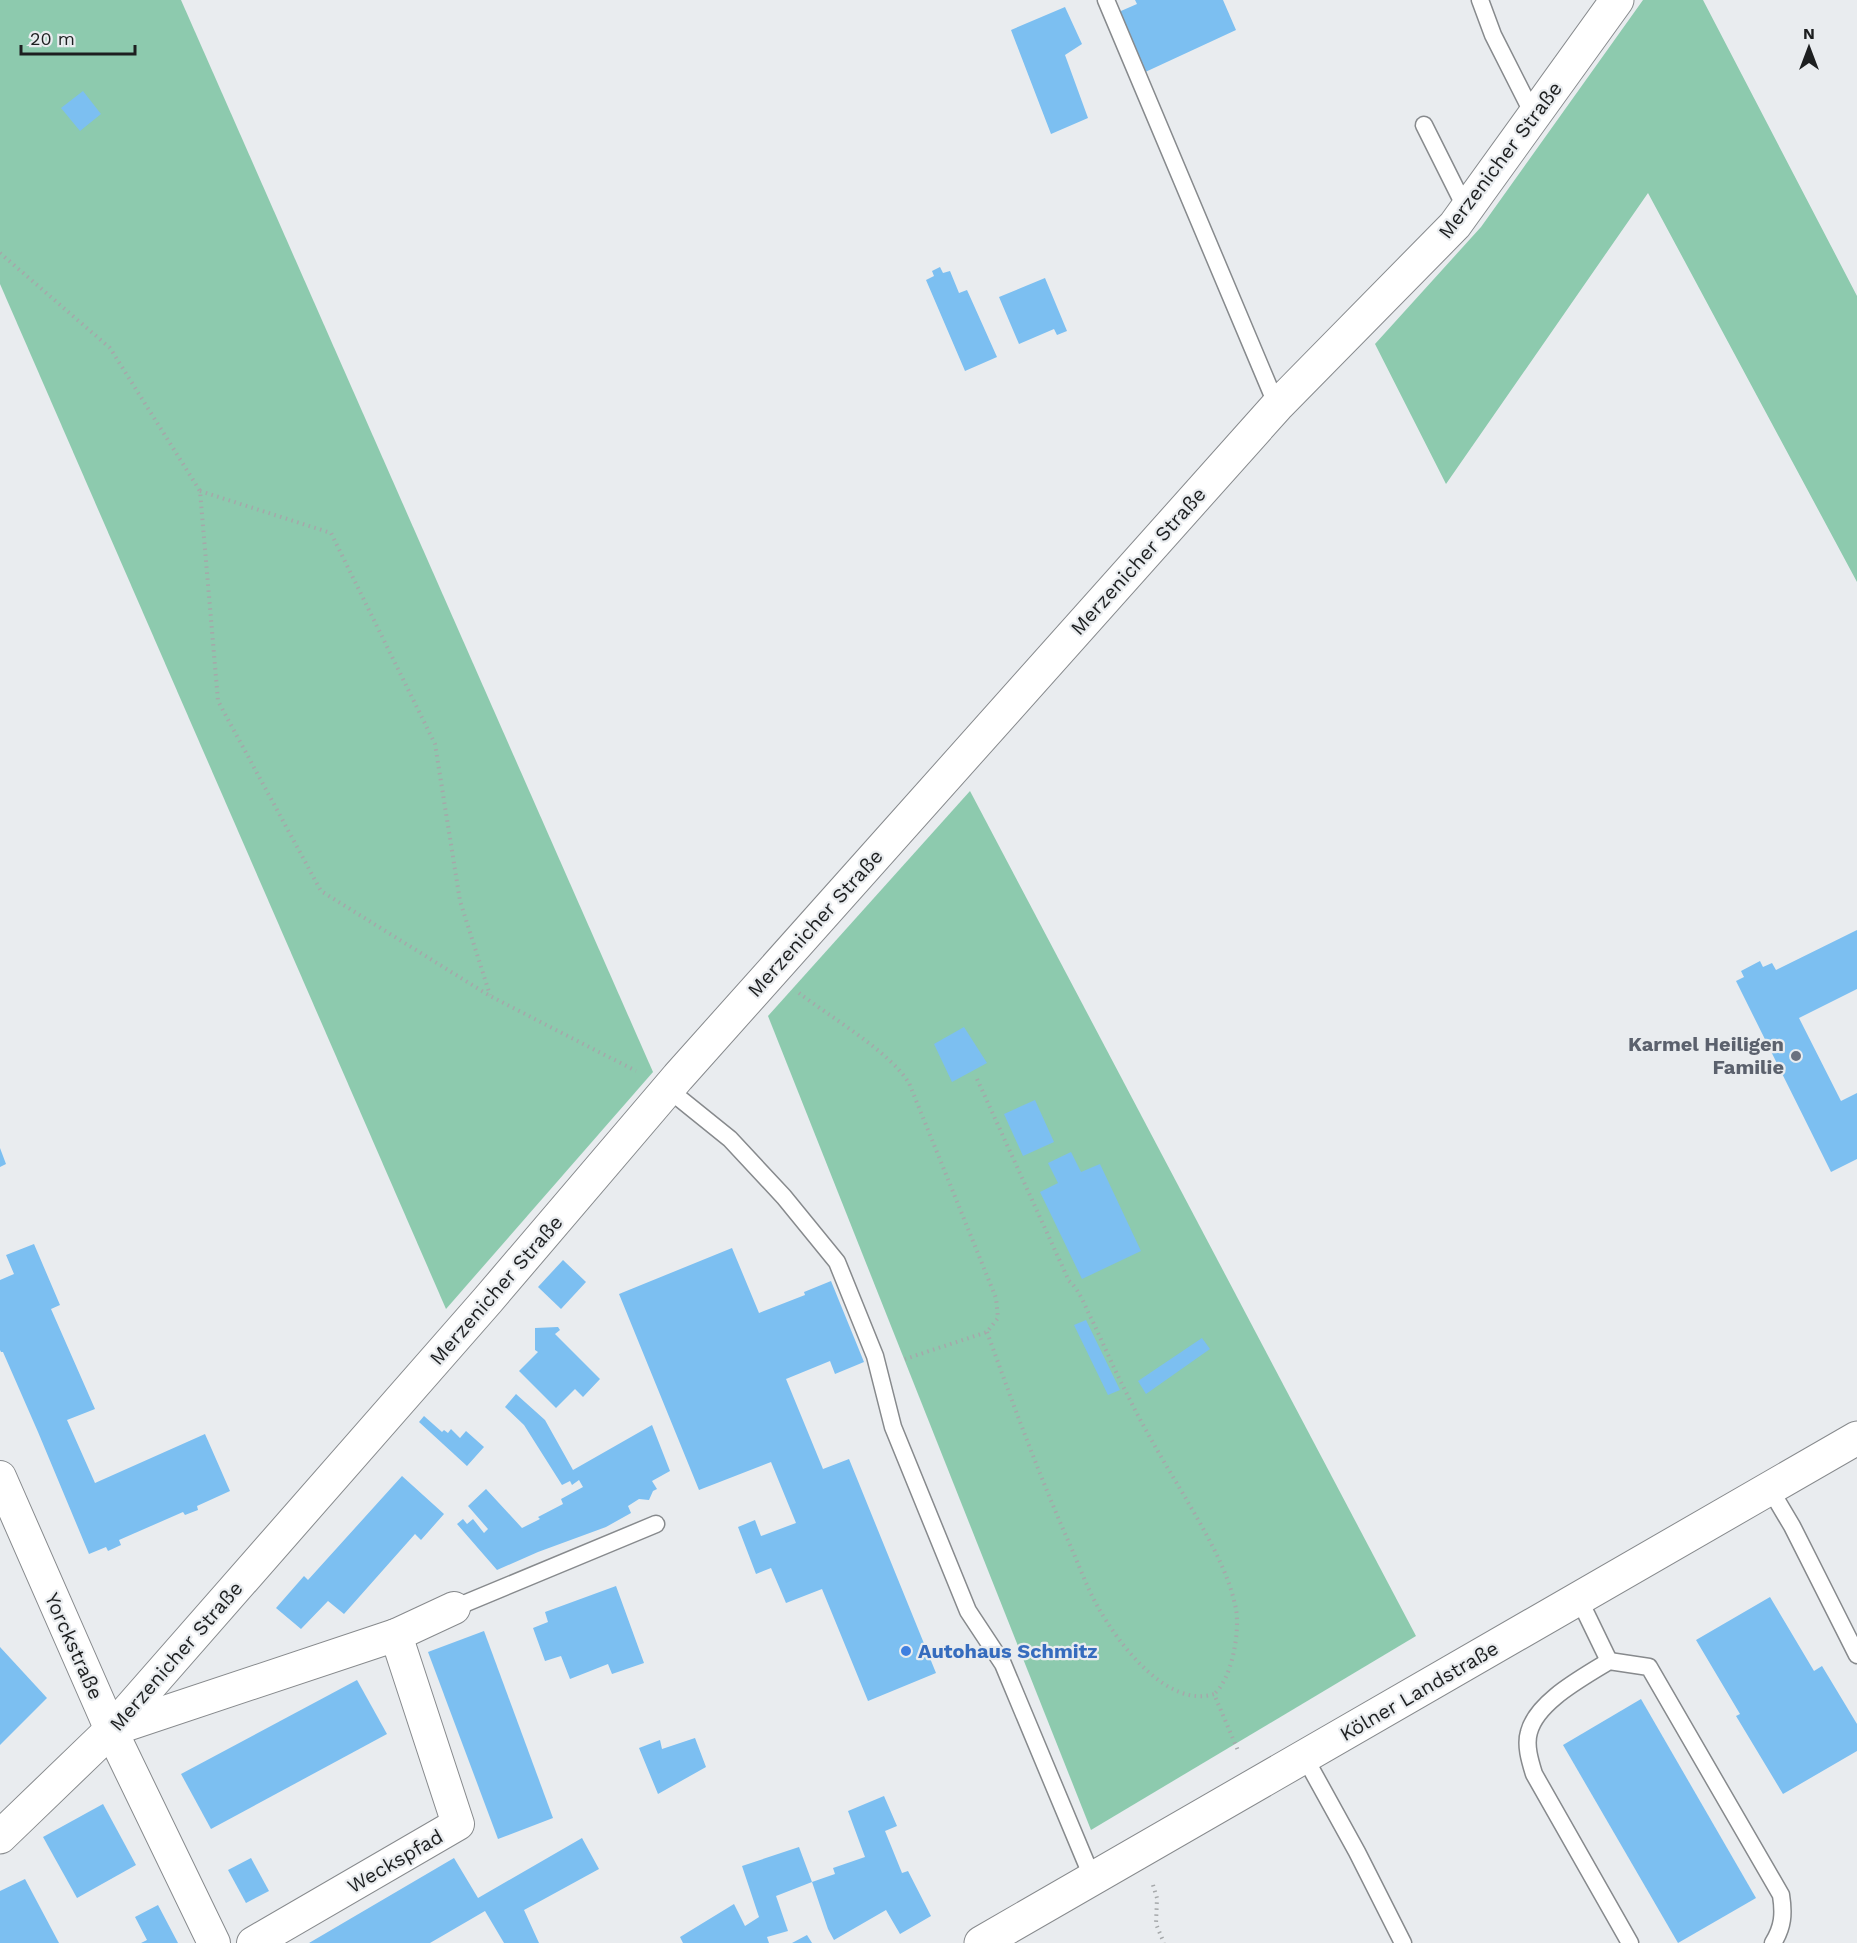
<svg xmlns="http://www.w3.org/2000/svg" width="1857" height="1943" viewBox="0 0 1857 1943" font-family="'Work Sans',sans-serif">
<rect width="100%" height="100%" fill="#e9ecef"/>
<g fill="#8dcaae">
<polygon points="0,0 181,0 653,1072 446,1309 0,284"/>
<polygon points="1643,0 1703,0 1857,296 1857,582 1648,193 1446,484 1375,344 1481,227"/>
<polygon points="970,791 1416,1636 1091,1830 768,1016"/>
</g>
<g fill="#7cbff1">
<polygon points="1135,0 1223,0 1236,30 1141,74 1114,14 1137,4"/>
<polygon points="1065,7 1082,44 1065,55 1088,118 1051,134 1011,30"/>
<polygon points="83,91 101,114 80,131 61,108"/>
<polygon points="940,267 943,273 950,271 959,293 967,290 997,357 965,371 926,280 934,276 932,271"/>
<polygon points="1045,278 1067,331 1057,335 1054,329 1019,344 999,297"/>
<polygon points="1857,930 1857,989 1799,1018 1841,1101 1857,1093 1857,1159 1831,1172 1736,981 1744,977 1741,971 1760,961 1763,967 1772,963 1776,970"/>
<polygon points="964,1027 987,1063 952,1082 934,1044"/>
<polygon points="1035,1100 1054,1142 1023,1156 1004,1114"/>
<polygon points="0,1148 6,1164 0,1167"/>
<polygon points="1071,1152 1081,1172 1100,1164 1141,1251 1082,1279 1040,1192 1058,1183 1048,1163"/>
<polygon points="34,1244 60,1305 51,1309 95,1409 67,1420 95,1483 205,1434 230,1491 197,1506 198,1510 185,1515 183,1512 119,1540 121,1545 108,1551 106,1547 89,1554 38,1432 3,1352 1,1352 0,1350 0,1280 14,1274 6,1255"/>
<polygon points="732,1248 759,1313 805,1295 804,1292 831,1281 864,1362 835,1374 830,1361 786,1379 823,1469 849,1459 936,1673 868,1701 822,1589 786,1603 771,1568 756,1574 738,1527 755,1520 761,1536 796,1523 771,1462 699,1490 619,1294"/>
<polygon points="563,1260 586,1282 561,1309 538,1287"/>
<polygon points="1086,1320 1120,1390 1108,1395 1074,1325"/>
<polygon points="558,1327 560,1330 555,1334 600,1379 583,1397 575,1389 556,1408 519,1371 538,1352 535,1350 535,1328"/>
<polygon points="1202,1338 1210,1349 1146,1394 1138,1381"/>
<polygon points="516,1394 545,1420 573,1470 652,1425 670,1471 652,1481 657,1489 653,1491 649,1500 639,1499 628,1506 631,1513 606,1527 538,1552 497,1570 457,1524 463,1519 467,1524 473,1519 484,1533 488,1529 468,1506 486,1489 522,1528 540,1519 538,1517 563,1504 561,1499 583,1487 579,1480 572,1485 570,1481 562,1485 524,1425 505,1407"/>
<polygon points="424,1416 442,1432 444,1430 448,1433 451,1429 460,1438 466,1431 484,1447 467,1466 419,1422"/>
<polygon points="402,1476 444,1514 421,1540 415,1534 344,1614 328,1601 301,1629 276,1608 304,1576 308,1580"/>
<polygon points="616,1586 644,1663 612,1674 608,1664 570,1679 561,1656 545,1661 533,1628 548,1622 545,1612"/>
<polygon points="1770,1597 1814,1671 1822,1666 1857,1724 1857,1751 1783,1794 1736,1716 1740,1714 1696,1640"/>
<polygon points="484,1631 553,1818 498,1839 428,1652"/>
<polygon points="0,1647 47,1698 0,1745"/>
<polygon points="357,1680 387,1734 211,1829 181,1774"/>
<polygon points="1641,1699 1756,1898 1678,1943 1563,1745"/>
<polygon points="695,1738 706,1767 658,1794 639,1748 660,1740 662,1749"/>
<polygon points="884,1796 897,1826 885,1831 902,1873 908,1871 931,1916 900,1934 886,1910 834,1940 828,1929 812,1882 776,1896 788,1931 767,1937 769,1943 683,1943 680,1937 734,1904 745,1926 759,1917 742,1866 799,1847 812,1882 835,1874 833,1868 865,1857 848,1811"/>
<polygon points="103,1804 136,1865 77,1898 43,1837"/>
<polygon points="582,1838 599,1869 524,1910 539,1943 504,1943 485,1911 430,1943 309,1943 454,1858 478,1898"/>
<polygon points="251,1858 269,1891 246,1903 228,1870"/>
<polygon points="25,1879 59,1943 0,1943 0,1891"/>
<polygon points="158,1905 178,1943 141,1943 147,1940 135,1917"/>
<polygon points="807,1935 812,1943 792,1943"/>
</g>
<g fill="none" stroke-linecap="round" stroke-linejoin="round">
<defs>
<g id="service">
<polyline points="1106,0 1277,406"/>
<polyline points="1480,0 1493,35 1534,116"/>
<polyline points="1424,125 1466,209"/>
<polyline points="668,1089 730,1139 784,1197 837,1262 875,1356 893,1427 968,1611 1003,1664 1092,1877"/>
<polyline points="1770,1489 1792,1526 1857,1655"/>
<polyline points="1579,1599 1609,1661"/>
<polyline points="454,1608 656,1524"/>
<polyline points="1304,1756 1357,1852 1403,1943"/>
<path d="M1630,1943L1534,1774C1530,1761 1525,1745 1529,1732C1537,1701 1584,1677 1609,1661L1649,1667L1781,1895C1784,1914 1783,1927 1773,1943"/>
</g>
<g id="minor">
<polyline points="0,1477 111,1730 214,1943"/>
<polyline points="111,1730 396,1635 454,1608"/>
<polyline points="253,1943 458,1824 396,1635"/>
</g>
<polyline id="tertiary" points="0,1837 111,1730 487,1301 678,1077 1277,406 1455,225 1617,0"/>
<polyline id="primary" points="981,1943 1857,1438"/>
</defs>
<use href="#service" stroke="#878a8d" stroke-width="19"/>
<use href="#minor" stroke="#878a8d" stroke-width="34"/>
<use href="#tertiary" stroke="#878a8d" stroke-width="35"/>
<use href="#primary" stroke="#878a8d" stroke-width="35"/>
<g stroke="#a5a8aa" stroke-width="4" stroke-dasharray="1.5 4.5" stroke-linecap="butt">
<polyline points="0,253 110,348 200,491 218,701 321,891 490,996 636,1071"/>
<polyline points="200,491 331,533 435,744 460,901 490,995"/>
<path d="M799,993C830,1017 889,1051 909,1083L996,1298L998,1318L987,1332L905,1359"/>
<path d="M977,1079L1069,1281C1080,1290 1085,1307 1092,1320C1103,1343 1113,1367 1125,1390C1143,1427 1164,1462 1185,1497C1205,1532 1228,1569 1236,1609C1240,1632 1232,1679 1214,1694"/>
<path d="M987,1332C1013,1404 1039,1475 1070,1545C1079,1565 1087,1588 1098,1607C1118,1643 1167,1709 1214,1694L1239,1753"/>
<polyline points="1153,1885 1157,1898 1156,1924 1164,1943"/>
</g>
<use href="#service" stroke="#fff" stroke-width="16"/>
<use href="#minor" stroke="#fff" stroke-width="32"/>
<use href="#tertiary" stroke="#fff" stroke-width="33"/>
<use href="#primary" stroke="#fff" stroke-width="33"/>
</g>
<circle fill="#6b7280" stroke="#e9ecef" stroke-width="2" cx="1796" cy="1056" r="6"/>
<circle fill="#3f7fe0" stroke="#e9ecef" stroke-width="2" cx="906" cy="1651" r="6"/>
<g text-anchor="middle" stroke-width="4.5" stroke-linejoin="round" paint-order="stroke">
<g font-size="20" fill="#1d1f20" stroke="#e9ecef">
<text transform="translate(1500 160) rotate(-53)" y="7">Merzenicher Straße</text>
<text transform="translate(1138 561) rotate(-48)" y="7">Merzenicher Straße</text>
<text transform="translate(815 923) rotate(-48)" y="7">Merzenicher Straße</text>
<text transform="translate(496 1290) rotate(-49)" y="7">Merzenicher Straße</text>
<text transform="translate(74 1646) rotate(66)" y="7">Yorckstraße</text>
<text transform="translate(176 1656) rotate(-49)" y="7">Merzenicher Straße</text>
<text transform="translate(1419 1691) rotate(-30)" y="7">Kölner Landstraße</text>
<text transform="translate(395 1861) rotate(-30)" y="7">Weckspfad</text>
</g>
<g font-size="20" font-weight="bold" fill="#5b616d" stroke="#e9ecef" text-anchor="end">
<text x="1784" y="1051">Karmel Heiligen<tspan x="1784" dy="23">Familie</tspan></text>
</g>
<g font-size="20" font-weight="bold" fill="#366cbe" stroke="#e9ecef" text-anchor="start">
<text x="918" y="1658">Autohaus Schmitz</text>
</g>
</g>
<g transform="translate(1809 48)" stroke="#e9ecef" stroke-width="4.5" paint-order="stroke">
<path d="M0-4.5L10 22L0 15L-10 22Z" fill="#1d1f20"/>
<text y="-9" font-size="16" font-weight="bold" text-anchor="middle" fill="#1d1f20">N</text>
</g>
<path d="M21 45v9h114v-9" fill="none" stroke="#1d1f20" stroke-width="3"/>
<text x="30" y="45" font-size="18" fill="#1d1f20" stroke="#e9ecef" stroke-width="4.5" paint-order="stroke">20 m</text>
</svg>
